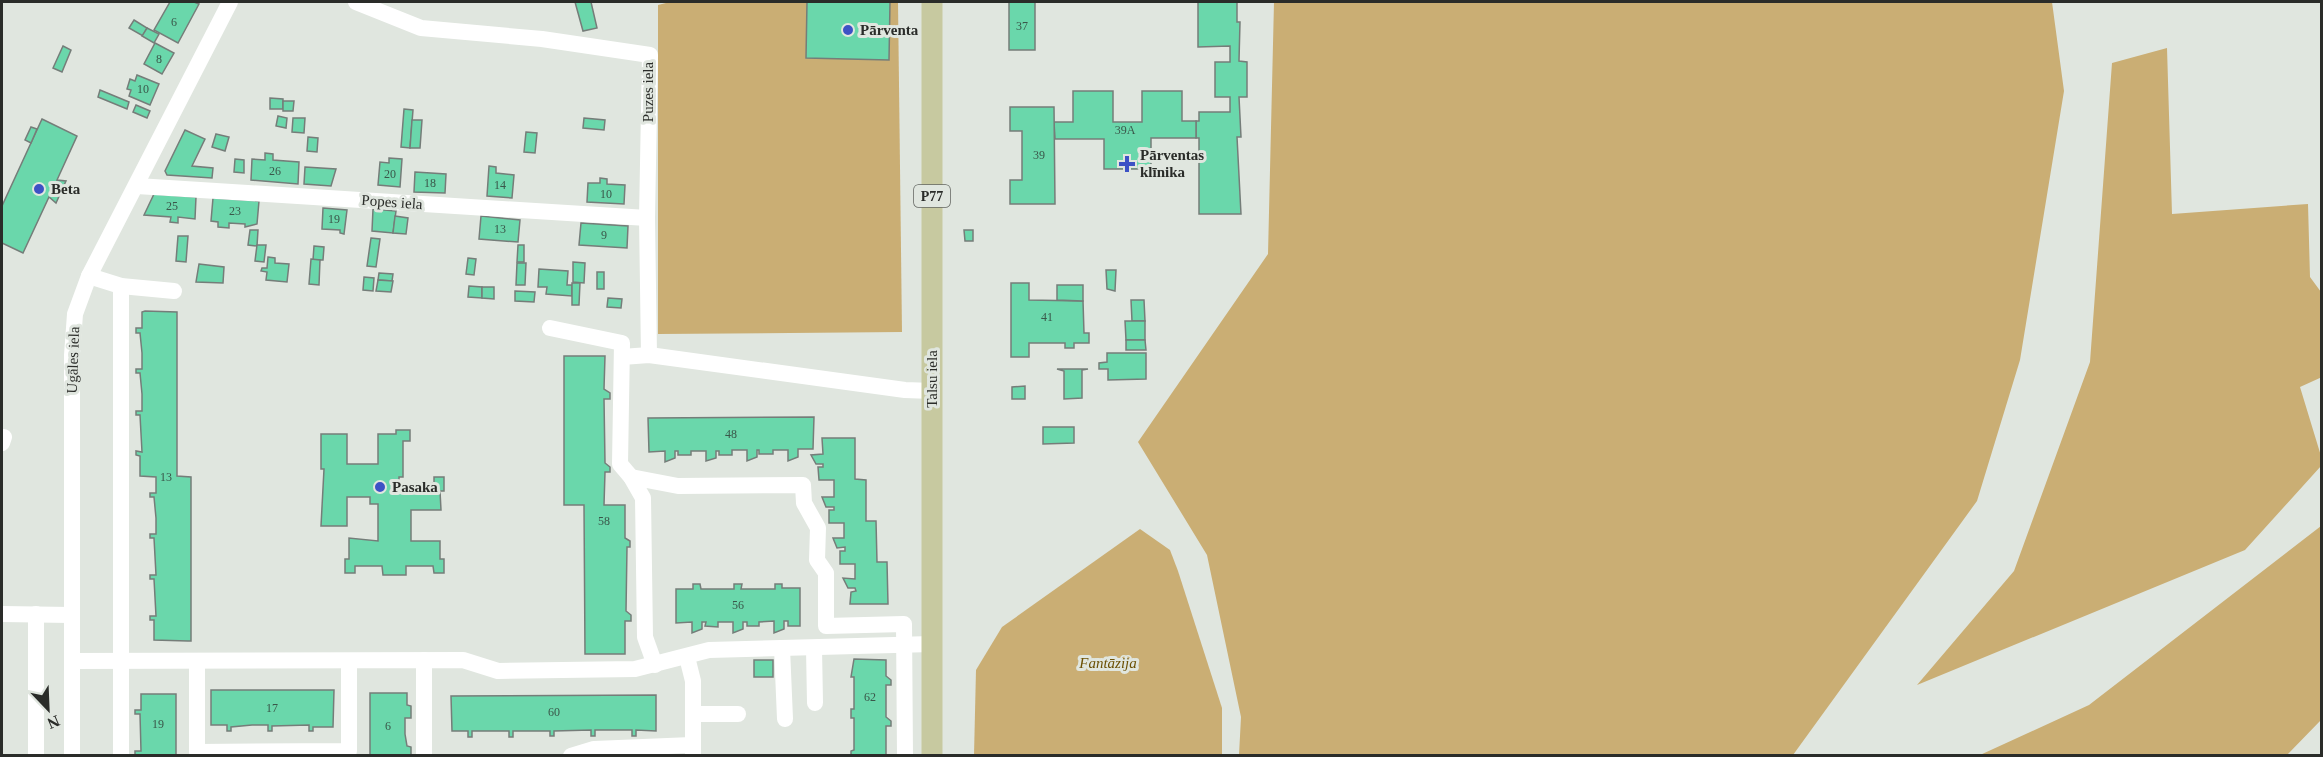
<svg xmlns="http://www.w3.org/2000/svg" width="2323" height="757" viewBox="0 0 2323 757" font-family="Georgia,serif">
<rect width="100%" height="100%" fill="#e0e6df"/>
<g fill="#caae74">
<polygon points="670,2 898,2 902,332 658,334 658,5"/>
<polygon points="1274,2 2052,2 2064,91 2020,360 1977,501 1793,755 1239,755 1241,717 1207,555 1138,442 1268,254"/>
<polygon points="2167,48 2172,214 2308,204 2310,277 2321,292 2322,377 2300,387 2321,456 2321,466 2245,550 1917,685 2014,571 2090,362 2112,63"/>
<polygon points="2321,526 2321,720 2287,755 1980,755 2089,705"/>
<polygon points="1140,529 1170,550 1178,571 1222,708 1222,755 974,755 976,670 1002,627"/>
</g>
<g fill="#6ad7ab" stroke="#757d79" stroke-width="1.5">
<polygon points="170,2 194,2 199,4 178,43 154,30"/>
<polygon points="575,2 591,2 597,28 583,31"/>
<polygon points="807,2 890,2 889,60 806,58"/>
<rect x="1009" y="2" width="26" height="48"/>
<polygon points="1198,2 1237,2 1237,22 1240,22 1239,61 1247,62 1247,97 1239,97 1241,137 1237,137 1241,214 1199,214 1199,138 1196,138 1196,121 1199,121 1199,112 1230,112 1230,97 1215,97 1215,62 1230,62 1230,46 1198,47"/>
<polygon points="134,20 147,28 143,36 129,28"/>
<polygon points="147,28 159,34 154,43 142,36"/>
<polygon points="155,43 174,53 162,74 144,64"/>
<polygon points="63,46 71,50 62,72 53,68"/>
<polygon points="137,75 159,84 150,105 129,96 131,90 127,89 130,79 135,81"/>
<polygon points="100,90 129,102 127,109 98,97"/>
<polygon points="1073,91 1113,91 1113,122 1142,122 1142,91 1182,91 1182,121 1196,121 1196,138 1151,138 1151,169 1104,169 1104,139 1055,139 1054,122 1073,122"/>
<polygon points="270,98 283,99 283,109 270,109"/>
<polygon points="283,101 294,101 293,111 283,111"/>
<polygon points="136,105 150,111 147,118 133,112"/>
<polygon points="1010,107 1054,107 1055,204 1010,204 1010,180 1022,180 1022,131 1010,131"/>
<polygon points="404,109 413,110 410,148 401,147"/>
<polygon points="278,116 287,118 286,128 276,126"/>
<polygon points="293,118 305,118 304,133 292,132"/>
<polygon points="584,118 605,120 604,130 583,128"/>
<polygon points="42,119 77,136 57,180 66,181 56,203 49,197 23,253 2,243 2,206"/>
<polygon points="412,120 422,120 420,148 410,148"/>
<polygon points="31,127 37,129 31,143 25,140"/>
<polygon points="185,130 205,139 192,166 213,168 212,178 167,175 165,171"/>
<polygon points="526,132 537,133 535,153 524,152"/>
<polygon points="216,134 229,137 225,151 212,147"/>
<polygon points="308,137 318,138 317,152 307,151"/>
<polygon points="265,153 273,154 273,160 299,162 298,184 251,180 252,159 265,160"/>
<polygon points="389,158 402,159 400,187 378,185 380,162 389,163"/>
<polygon points="235,159 244,160 244,173 234,172"/>
<polygon points="489,166 496,167 496,173 514,175 512,198 487,196"/>
<polygon points="305,167 336,169 331,186 304,184"/>
<polygon points="415,172 446,174 445,193 414,192"/>
<polygon points="600,178 607,179 607,184 625,185 624,204 587,202 588,183 600,183"/>
<polygon points="154,194 196,197 195,219 178,217 178,223 170,222 171,217 144,215"/>
<polygon points="213,198 259,201 257,224 245,227 245,224 229,223 229,228 218,227 218,222 211,221"/>
<polygon points="323,208 347,210 344,234 340,233 340,230 322,229"/>
<polygon points="373,209 396,211 393,233 372,231"/>
<polygon points="395,216 408,218 406,234 393,233"/>
<polygon points="481,216 520,220 518,242 479,239"/>
<polygon points="581,223 628,226 627,248 579,245"/>
<polygon points="250,230 258,230 257,246 248,245"/>
<polygon points="964,230 973,230 973,241 965,241"/>
<polygon points="178,236 188,236 186,262 176,261"/>
<polygon points="371,238 380,239 376,267 367,266"/>
<polygon points="257,245 266,245 264,262 255,261"/>
<polygon points="518,245 524,245 524,262 517,262"/>
<polygon points="314,246 324,247 323,260 313,260"/>
<polygon points="268,257 275,258 275,263 289,264 287,282 266,280 267,272 261,271 262,268 267,268"/>
<polygon points="468,258 476,259 474,275 466,274"/>
<polygon points="311,259 320,260 319,285 309,284"/>
<polygon points="573,262 585,263 584,283 573,282"/>
<polygon points="517,263 526,263 525,285 516,285"/>
<polygon points="199,264 224,267 223,283 196,282"/>
<polygon points="539,269 568,271 567,285 572,285 572,296 546,294 547,287 538,287"/>
<polygon points="1106,270 1116,270 1115,291 1107,289"/>
<rect x="597" y="272" width="7" height="17"/>
<polygon points="379,273 393,274 392,281 378,280"/>
<polygon points="364,277 374,278 373,291 363,290"/>
<polygon points="378,280 393,281 391,292 376,291"/>
<polygon points="572,283 580,283 579,305 572,305"/>
<polygon points="1011,283 1029,283 1029,300 1083,301 1084,333 1089,333 1089,343 1074,343 1074,348 1065,348 1065,343 1029,343 1029,357 1011,357"/>
<polygon points="1057,285 1083,285 1083,301 1057,300"/>
<polygon points="469,286 482,287 482,298 468,297"/>
<polygon points="482,287 494,287 494,299 482,298"/>
<polygon points="515,291 535,292 534,302 515,301"/>
<polygon points="608,298 622,299 621,308 607,307"/>
<polygon points="1131,300 1144,300 1145,321 1132,321"/>
<polygon points="145,311 177,312 177,476 191,477 191,641 188,641 154,640 154,620 150,620 150,616 156,616 154,579 150,579 150,575 156,575 154,538 150,538 150,534 156,534 156,518 154,497 150,497 150,493 156,493 156,477 140,476 140,456 136,455 136,451 142,452 140,415 136,415 136,411 142,411 142,394 140,373 136,373 136,369 142,369 142,353 140,333 136,333 136,328 142,328 142,312"/>
<polygon points="1125,321 1145,321 1145,340 1126,340"/>
<polygon points="1126,340 1145,340 1146,350 1126,350"/>
<polygon points="1107,353 1146,353 1146,379 1108,380 1108,369 1099,369 1099,363 1107,362"/>
<polygon points="564,356 605,356 604,389 610,393 610,399 604,399 605,463 610,467 610,472 605,472 604,505 625,505 625,538 630,541 630,547 627,547 626,611 631,615 631,621 625,621 625,654 585,654 584,505 564,505"/>
<polygon points="1057,369 1088,369 1082,370 1082,398 1064,399 1064,371"/>
<polygon points="1025,386 1025,399 1012,399 1012,387"/>
<polygon points="814,417 813,449 798,449 798,457 788,461 788,450 773,450 773,454 759,454 759,450 757,450 757,457 747,461 747,450 732,450 732,455 719,455 719,451 716,451 716,458 706,461 706,451 691,451 691,455 678,455 678,451 675,451 675,458 665,462 665,451 649,452 648,418"/>
<polygon points="1043,427 1074,427 1074,443 1043,444"/>
<polygon points="396,430 410,430 410,441 403,441 403,477 399,477 399,487 406,487 406,484 434,483 434,477 444,477 444,491 440,491 441,510 411,510 411,541 440,541 440,559 444,559 444,573 434,573 433,566 406,566 406,575 383,575 382,566 355,566 355,573 345,573 345,559 349,559 349,538 378,541 378,504 370,504 370,497 347,497 347,526 321,526 324,469 321,469 321,434 347,434 347,464 378,464 378,434 396,434"/>
<polygon points="822,438 855,438 855,479 866,480 866,521 876,521 877,562 887,562 888,604 850,604 851,592 856,591 855,588 848,588 843,578 855,579 855,564 840,564 840,551 845,551 845,547 837,548 833,538 844,538 844,523 829,523 829,510 834,510 834,507 826,507 822,497 834,497 834,480 819,480 818,467 823,467 823,464 816,464 811,455 823,454"/>
<polygon points="693,584 700,584 701,589 734,589 734,584 742,584 741,589 775,589 775,584 782,584 782,588 800,588 800,626 788,626 788,621 784,621 784,629 774,633 774,621 759,622 759,626 747,626 747,622 743,622 743,629 733,633 733,622 718,622 718,627 705,626 706,622 702,622 702,629 692,633 692,622 676,623 676,589 693,589"/>
<polygon points="854,659 886,660 886,676 891,680 891,685 886,685 886,717 891,721 891,726 886,726 886,756 851,756 851,751 854,750 854,718 851,718 851,709 854,709 854,677 851,677"/>
<rect x="754" y="660" width="19" height="17"/>
<polygon points="211,690 334,690 333,727 313,727 313,731 309,731 309,725 272,726 272,731 268,731 268,725 252,725 231,727 231,731 227,731 227,725 211,725"/>
<polygon points="370,693 407,693 407,705 411,706 411,718 405,718 405,734 407,746 411,747 411,756 370,756"/>
<polygon points="141,694 176,694 176,756 135,755 135,751 141,751 140,714 135,714 135,710 141,710"/>
<polygon points="656,695 656,731 636,730 636,736 632,736 632,730 595,730 595,736 591,736 591,730 554,731 554,736 550,736 550,731 513,731 513,737 509,737 509,731 472,731 472,737 468,737 468,731 452,731 451,696"/>
</g>
<g fill="none" stroke-linecap="round" stroke-linejoin="round">
<g stroke="#fff" stroke-width="16">
<polyline points="356,2 421,28 542,39 650,55 647,218 649,355"/>
<polyline points="137,186 647,218"/>
<polyline points="89,276 121,286 174,291"/>
<polyline points="121,286 121,756"/>
<polyline points="550,328 622,343 620,464 631,477 643,498 645,637 655,665"/>
<polyline points="622,357 649,355 905,390 932,391"/>
<polyline points="2,443 4,437"/>
<polyline points="631,477 678,486 803,485 804,503 818,528 817,560 826,573 826,626 904,624 905,756"/>
<polyline points="2,614 71,615"/>
<polyline points="36,614 36,756"/>
<polyline points="782,648 785,719"/>
<polyline points="814,648 815,703"/>
<polyline points="687,657 693,681 693,755"/>
<polyline points="424,660 424,756"/>
<polyline points="72,661 463,660 498,671 635,669 709,650 932,644"/>
<polyline points="197,661 197,752 349,751 349,661"/>
<polyline points="693,714 738,714"/>
<polyline points="72,756 72,355 75,314 89,276 230,2"/>
<polyline points="571,756 594,749 692,745"/>
</g>
<polyline stroke="#c7c9a0" stroke-width="21" points="932,2 932,756"/>
</g>
<g fill="#3d52c5" stroke="#e0e6df" stroke-width="2">
<circle cx="848" cy="30" r="6"/>
<path d="M1124 155h6v6h6v6h-6v6h-6v-6h-6v-6h6z"/>
<circle cx="39" cy="189" r="6"/>
<circle cx="380" cy="487" r="6"/>
</g>
<g text-anchor="middle" stroke-width="6" stroke-linejoin="round" paint-order="stroke">
<g font-size="12" fill="#3a574a">
<text x="174" y="26">6</text>
<text x="1022" y="30">37</text>
<text x="159" y="63">8</text>
<text x="143" y="93">10</text>
<text x="1125" y="134">39A</text>
<text x="1039" y="159">39</text>
<text x="275" y="175">26</text>
<text x="390" y="178">20</text>
<text x="430" y="187">18</text>
<text x="500" y="189">14</text>
<text x="606" y="198">10</text>
<text x="172" y="210">25</text>
<text x="235" y="215">23</text>
<text x="334" y="223">19</text>
<text x="500" y="233">13</text>
<text x="604" y="239">9</text>
<text x="1047" y="321">41</text>
<text x="731" y="438">48</text>
<text x="166" y="481">13</text>
<text x="604" y="525">58</text>
<text x="738" y="609">56</text>
<text x="870" y="701">62</text>
<text x="272" y="712">17</text>
<text x="554" y="716">60</text>
<text x="158" y="728">19</text>
<text x="388" y="730">6</text>
</g>
<rect fill="#e0e6df" stroke="#616460" stroke-width="1.5" x="914" y="185" width="36" height="22" rx="4.5"/>
<g font-size="14" font-weight="bold" fill="#2a2c29">
<text x="932" y="201">P77</text>
</g>
<g font-size="15" font-weight="bold" fill="#2a2c29" stroke="#e0e6df" text-anchor="start">
<text x="860" y="35">Pārventa</text>
<text x="1140" y="160">Pārventas<tspan x="1140" dy="17">klīnika</tspan></text>
<text x="51" y="194">Beta</text>
<text x="392" y="492">Pasaka</text>
</g>
<g font-size="15" fill="#2a2c29" stroke="#e0e6df">
<text transform="translate(648 92) rotate(-90)" y="5">Puzes iela</text>
<text transform="translate(392 202) rotate(4)" y="5">Popes iela</text>
<text transform="translate(73 360) rotate(-88)" y="5">Ugāles iela</text>
<text transform="translate(932 379) rotate(-90)" y="5">Talsu iela</text>
</g>
<g font-size="15" font-style="italic" fill="#6c5105" stroke="#e0e6df">
<text x="1108" y="668">Fantāzija</text>
</g>
</g>
<rect width="2323" height="757" fill="none" stroke="#2a2c29" stroke-width="6"/>
<g transform="translate(48 709) rotate(157)" stroke="#e0e6df" stroke-width="4.5" paint-order="stroke">
<path d="M0-4.5L10 22L0 15L-10 22Z" fill="#2a2c29"/>
<text y="-9" font-size="16" font-weight="bold" text-anchor="middle" fill="#2a2c29">N</text>
</g>
</svg>
